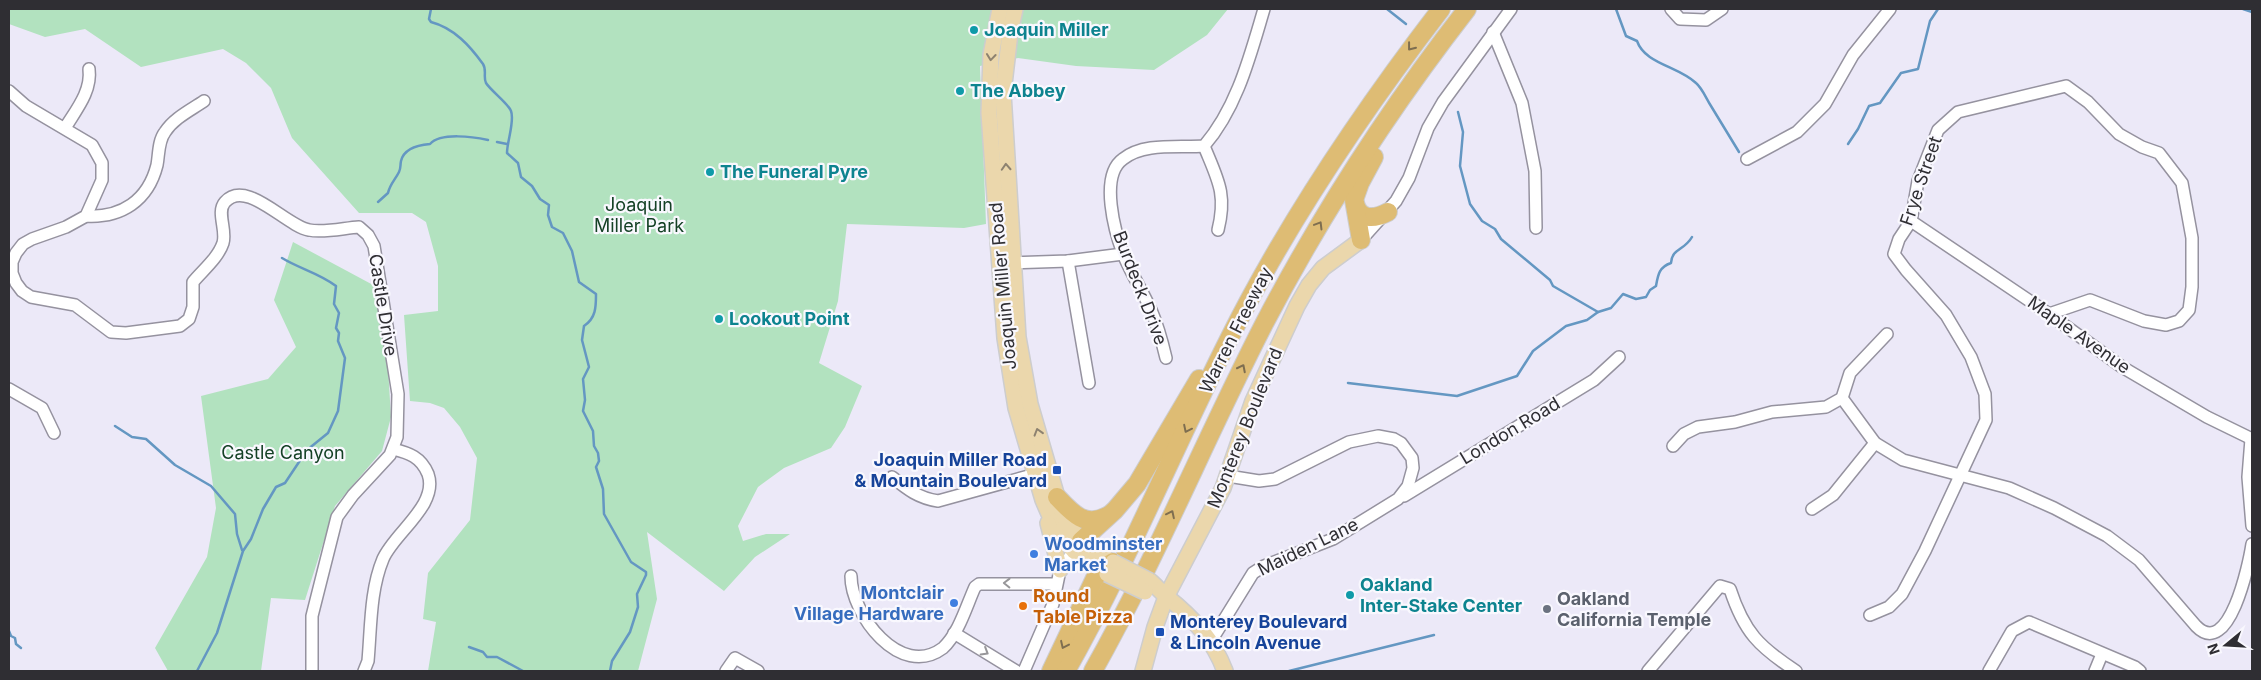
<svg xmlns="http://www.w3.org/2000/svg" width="2261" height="680" viewBox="0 0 2261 680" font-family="Inter,sans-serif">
<rect width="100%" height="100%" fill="#ece9f8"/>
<g fill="#b2e2bf">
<polygon points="9,9 1228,9 1207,35 1154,70 1076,66 1018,58 980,66 986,224 964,228 847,224 838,301 819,363 862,386 845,427 831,448 784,468 758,487 738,526 743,541 766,534 790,534 755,557 724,591 647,532 657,599 638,671 428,671 436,622 423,619 428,573 470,520 477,458 460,427 444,408 430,403 410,401 404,315 438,311 438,266 426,222 412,213 359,213 292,138 271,88 246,63 223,49 141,67 85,29 45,37 9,24"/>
<polygon points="293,242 375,286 388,368 391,417 382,451 335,506 305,600 271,598 261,671 168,671 155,648 207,557 216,508 201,396 268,379 296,347 274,300"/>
</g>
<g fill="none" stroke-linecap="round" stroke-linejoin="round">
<g stroke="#6497c2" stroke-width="2.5">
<path d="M431,9L429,19L431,22C454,28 470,46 483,64C487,70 483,77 486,83C491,91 508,103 511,111C515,121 507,141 507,153L518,163L521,177L532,186L540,199L549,205L548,215L552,227L563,233L572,251L579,282L596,294C596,307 596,318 584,326L582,340L589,367L583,379L585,400L583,411L593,431L594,446L598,453L599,461L596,467L603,489L604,514L631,562L646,572V575L637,594L638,607L630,632L612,661L610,671"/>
<polyline points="1387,9 1406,24"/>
<path d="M1616,9L1626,36L1637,41C1645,64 1678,66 1696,83C1702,88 1706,98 1711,106C1720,121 1730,137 1739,152"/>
<polyline points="2243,9 2252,12"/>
<polyline points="1458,112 1463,132 1460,166 1470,204 1482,221 1495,229 1501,239 1550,280 1553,286 1598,312"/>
<polyline points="497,142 507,144"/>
<polyline points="1848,144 1858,129 1869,106 1880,103 1901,73 1918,69 1930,21 1938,9"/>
<path d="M378,202L388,193C390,184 395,180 399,172C401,168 400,166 401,161C404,148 418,145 430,144C441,132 474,137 488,140"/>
<path d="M1348,383L1457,396L1517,376L1533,351L1566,326L1587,320L1598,312L1611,308L1623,294L1636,299L1646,297L1650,290L1656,286C1658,275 1659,267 1671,263C1672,248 1684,251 1692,237"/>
<polyline points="115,426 132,437 146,439 175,465 211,486 235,514 237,534 242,550"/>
<polyline points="9,631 11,636 15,638 16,644 21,648"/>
<polyline points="469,647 483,652 487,657 497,657 523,671"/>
<path d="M197,671L217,633L243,551L251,539L263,509L276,487L285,483L307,450L328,433L338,411L345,358L338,341L339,333L336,328L339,313L334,304L336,286C319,273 300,269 282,258"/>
<polyline points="1289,671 1434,635"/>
</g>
<defs>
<g id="minor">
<polyline points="1671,9 1680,19 1706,20 1722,9"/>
<polyline points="1493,32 1522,103 1535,171 1536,228"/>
<path d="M9,91L26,106L92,145L102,163V180L86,216L66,227L32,239L23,244L16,253L12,262V273L16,283L22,291L31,297L75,305L111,332L126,333L180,326L189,319L193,307V282C203,270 218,258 223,243C227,230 216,212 225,202C246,178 286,226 309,230C324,233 344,228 359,227L368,235L374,246L398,394L397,437L390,455L353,495L337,517L312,616V671"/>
<path d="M65,128C76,110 92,91 89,69"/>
<path d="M1204,146C1218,180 1227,194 1218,230"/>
<polyline points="1747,159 1797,132 1825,104 1853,55 1890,9"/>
<path d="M86,216C121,218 148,201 157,165C159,155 158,141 165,132C174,118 191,110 204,101"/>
<polyline points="1911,221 2049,314 2122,367 2207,417 2252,439"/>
<polyline points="1361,240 1396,201 1409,178 1428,128 1443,102 1511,9"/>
<polyline points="1068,261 1089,383"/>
<polyline points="1005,263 1068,261 1123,254"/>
<path d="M1166,358C1162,341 1158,326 1151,310C1143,292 1132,275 1124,256C1115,233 1099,176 1123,159C1144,142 1179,148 1204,146C1237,108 1250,56 1264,9"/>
<polyline points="9,389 42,408 54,433"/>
<path d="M1842,398L1875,443L1903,460L2009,488L2054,508L2107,536L2139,560L2196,626C2229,660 2249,564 2252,544"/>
<polyline points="2251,439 2248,477 2252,526"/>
<polyline points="1673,446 1684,434 1698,427 1735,422 1772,412 1826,407 1842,398 1850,373 1887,334"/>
<path d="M892,477C907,489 918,498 938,501L1043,472"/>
<polyline points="1404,496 1594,380 1619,357"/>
<polyline points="1812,509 1833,495 1875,443"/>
<path d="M851,576C851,614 900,680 943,648C959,633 966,607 975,587L979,584H1056"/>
<polyline points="1870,615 1889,607 1902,594 1925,551 1986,420 1985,394 1971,357 1946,315 1906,270 1894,254 1899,239 1911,221 1918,181 1938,130 1958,112 2066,86 2088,102 2119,134 2142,147 2159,153 2182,183 2192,238 2192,287 2189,310 2179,321 2166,325 2144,321 2090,300 2049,314"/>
<polyline points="954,633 1016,671"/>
<polyline points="1211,641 1253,573 1264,566 1333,539 1398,499 1408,486 1413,468 1412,458 1401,443 1394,439 1378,436 1349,442 1275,479 1259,481 1228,476"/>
<path d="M364,671L368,661C371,628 370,590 383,559C394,533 439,505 428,474C421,457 409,453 393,449"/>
<polyline points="726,671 735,658 758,671"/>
<polyline points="1024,671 1053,604 1060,570 1074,551"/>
<path d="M1648,671L1720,586L1730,589C1744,632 1759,647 1796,671"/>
<polyline points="1989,671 2012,631 2029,622 2135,667 2140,671"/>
<polyline points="2095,671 2102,654"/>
</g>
<g id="major">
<polyline points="1000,9 991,55 989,113 1005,338 1016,408 1043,500 1056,530 1074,551 1107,574"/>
<polyline points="1015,9 1010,33 1003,93 1018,337 1030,404 1057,497 1066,522 1081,541 1093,551 1113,562"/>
<polyline points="1048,523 1060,570"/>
<path d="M1150,581C1156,586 1161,592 1167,597C1193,618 1213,639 1225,671"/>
<polyline points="1143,671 1155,627 1166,597 1223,488 1253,401 1297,306 1309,285 1323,268 1361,240"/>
</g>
<g id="highway">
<path d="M1355,203C1359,221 1375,219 1388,212"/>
<polyline points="1361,240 1354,200 1360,183 1374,157"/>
<path d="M1057,497C1072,513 1085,528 1107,516"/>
<polyline points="1081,541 1115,510 1137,484 1199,379"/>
<polyline points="1051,671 1095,578 1101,570 1113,562"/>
<path d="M1066,671C1127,563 1174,448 1230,337C1288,221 1362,112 1441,9"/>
<path d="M1093,671C1156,559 1205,439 1264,324C1322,213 1390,108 1467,9"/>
</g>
</defs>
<use href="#minor" stroke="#95929f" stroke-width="14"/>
<use href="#major" stroke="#cdcdce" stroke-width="18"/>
<use href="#highway" stroke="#cdcdce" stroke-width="20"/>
<use href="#minor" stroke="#fff" stroke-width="11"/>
<use href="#major" stroke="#ebd7ac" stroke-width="15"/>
<use href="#highway" stroke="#debc74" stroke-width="18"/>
<defs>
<g id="major-bridge">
<polyline points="1113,562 1150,581"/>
<polyline points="1107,574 1145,592"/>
</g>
</defs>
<use href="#major-bridge" stroke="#cdcdce" stroke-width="18" stroke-linecap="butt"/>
<use href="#major-bridge" stroke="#ebd7ac" stroke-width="15"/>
</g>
<defs><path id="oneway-chevron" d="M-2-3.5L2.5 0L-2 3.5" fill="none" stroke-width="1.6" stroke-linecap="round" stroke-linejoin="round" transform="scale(1.25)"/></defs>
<g stroke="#7e6e50">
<use href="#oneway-chevron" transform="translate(1411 47) rotate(128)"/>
<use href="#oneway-chevron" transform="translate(1319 225) rotate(-59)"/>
<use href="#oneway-chevron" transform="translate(1242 368) rotate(-63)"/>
<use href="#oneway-chevron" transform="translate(1187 429) rotate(116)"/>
<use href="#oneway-chevron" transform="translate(1171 514) rotate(-64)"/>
<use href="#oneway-chevron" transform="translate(1064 645) rotate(115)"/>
</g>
<g stroke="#8d8270">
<use href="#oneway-chevron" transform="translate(991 57) rotate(96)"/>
<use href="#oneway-chevron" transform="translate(1006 167) rotate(-93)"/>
<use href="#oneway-chevron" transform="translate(1038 432) rotate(-107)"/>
</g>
<g stroke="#979699">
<use href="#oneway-chevron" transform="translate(1007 583) rotate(-179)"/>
<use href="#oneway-chevron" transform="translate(985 652) rotate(31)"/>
</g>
<g fill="#0f9aa8" stroke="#f9f8fe" stroke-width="2">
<circle cx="974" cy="30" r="5"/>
<circle cx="960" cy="91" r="5"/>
<circle cx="710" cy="172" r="5"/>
<circle cx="719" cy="319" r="5"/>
<circle cx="1350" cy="595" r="5"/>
</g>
<g fill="#1a4fb4" stroke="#f9f8fe" stroke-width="2">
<rect x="1052" y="465" width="10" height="10" rx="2.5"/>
<rect x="1155" y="627" width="10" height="10" rx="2.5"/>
</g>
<g fill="#3f7fe0" stroke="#f9f8fe" stroke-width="2">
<circle cx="1034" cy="554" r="5"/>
<circle cx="954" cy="603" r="5"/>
</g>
<circle fill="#e8710a" stroke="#f9f8fe" stroke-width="2" cx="1023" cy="606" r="5"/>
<circle fill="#6b7280" stroke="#f9f8fe" stroke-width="2" cx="1547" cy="609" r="5"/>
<g text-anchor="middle" stroke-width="4.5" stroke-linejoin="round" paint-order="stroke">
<g font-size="18" font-weight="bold" fill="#0d838f" stroke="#f9f8fe" text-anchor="start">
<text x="984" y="36">Joaquin Miller</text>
<text x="970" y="97">The Abbey</text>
<text x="720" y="178">The Funeral Pyre</text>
<text x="729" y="325">Lookout Point</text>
<text x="1360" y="591">Oakland<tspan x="1360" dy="21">Inter-Stake Center</tspan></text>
</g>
<g font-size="18" fill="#2f2e33" stroke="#f9f8fe">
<text transform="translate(1921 181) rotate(-71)" y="6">Frye Street</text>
<text transform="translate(1003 286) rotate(-95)" y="6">Joaquin Miller Road</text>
<text transform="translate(1140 288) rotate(69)" y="6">Burdeck Drive</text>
<text transform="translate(383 305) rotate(81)" y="6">Castle Drive</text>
<text transform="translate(1236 330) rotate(-63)" y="6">Warren Freeway</text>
<text transform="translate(2079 335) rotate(35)" y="6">Maple Avenue</text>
<text transform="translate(1245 428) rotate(-68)" y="6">Monterey Boulevard</text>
<text transform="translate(1510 431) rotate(-31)" y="6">London Road</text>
<text transform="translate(1308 547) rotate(-26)" y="6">Maiden Lane</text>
</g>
<g font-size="18" fill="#144125" stroke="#f9f8fe">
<text x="639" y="211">Joaquin<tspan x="639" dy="21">Miller Park</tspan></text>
<text x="283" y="459">Castle Canyon</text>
</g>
<g font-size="18" font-weight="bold" fill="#164399" stroke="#f9f8fe" text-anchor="end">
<text x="1047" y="466">Joaquin Miller Road<tspan x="1047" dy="21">&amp; Mountain Boulevard</tspan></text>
<text x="1170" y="628" text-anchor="start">Monterey Boulevard<tspan x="1170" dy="21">&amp; Lincoln Avenue</tspan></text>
</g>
<g font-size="18" font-weight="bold" fill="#366cbe" stroke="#f9f8fe" text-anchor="start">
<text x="1044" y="550">Woodminster<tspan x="1044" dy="21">Market</tspan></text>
<text x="944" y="599" text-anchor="end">Montclair<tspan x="944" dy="21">Village Hardware</tspan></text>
</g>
<g font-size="18" font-weight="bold" fill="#c56008" stroke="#f9f8fe" text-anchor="start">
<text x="1033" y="602">Round<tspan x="1033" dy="21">Table Pizza</tspan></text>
</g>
<g font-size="18" font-weight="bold" fill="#5b616d" stroke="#f9f8fe" text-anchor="start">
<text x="1557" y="605">Oakland<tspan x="1557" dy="21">California Temple</tspan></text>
</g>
</g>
<rect width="2261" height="680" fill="none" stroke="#2f2e33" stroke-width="20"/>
<g transform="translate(2226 645) rotate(252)" stroke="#f9f8fe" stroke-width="4" paint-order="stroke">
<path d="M0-4L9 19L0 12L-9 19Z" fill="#2f2e33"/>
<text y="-8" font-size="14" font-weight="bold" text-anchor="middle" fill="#2f2e33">N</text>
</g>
</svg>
